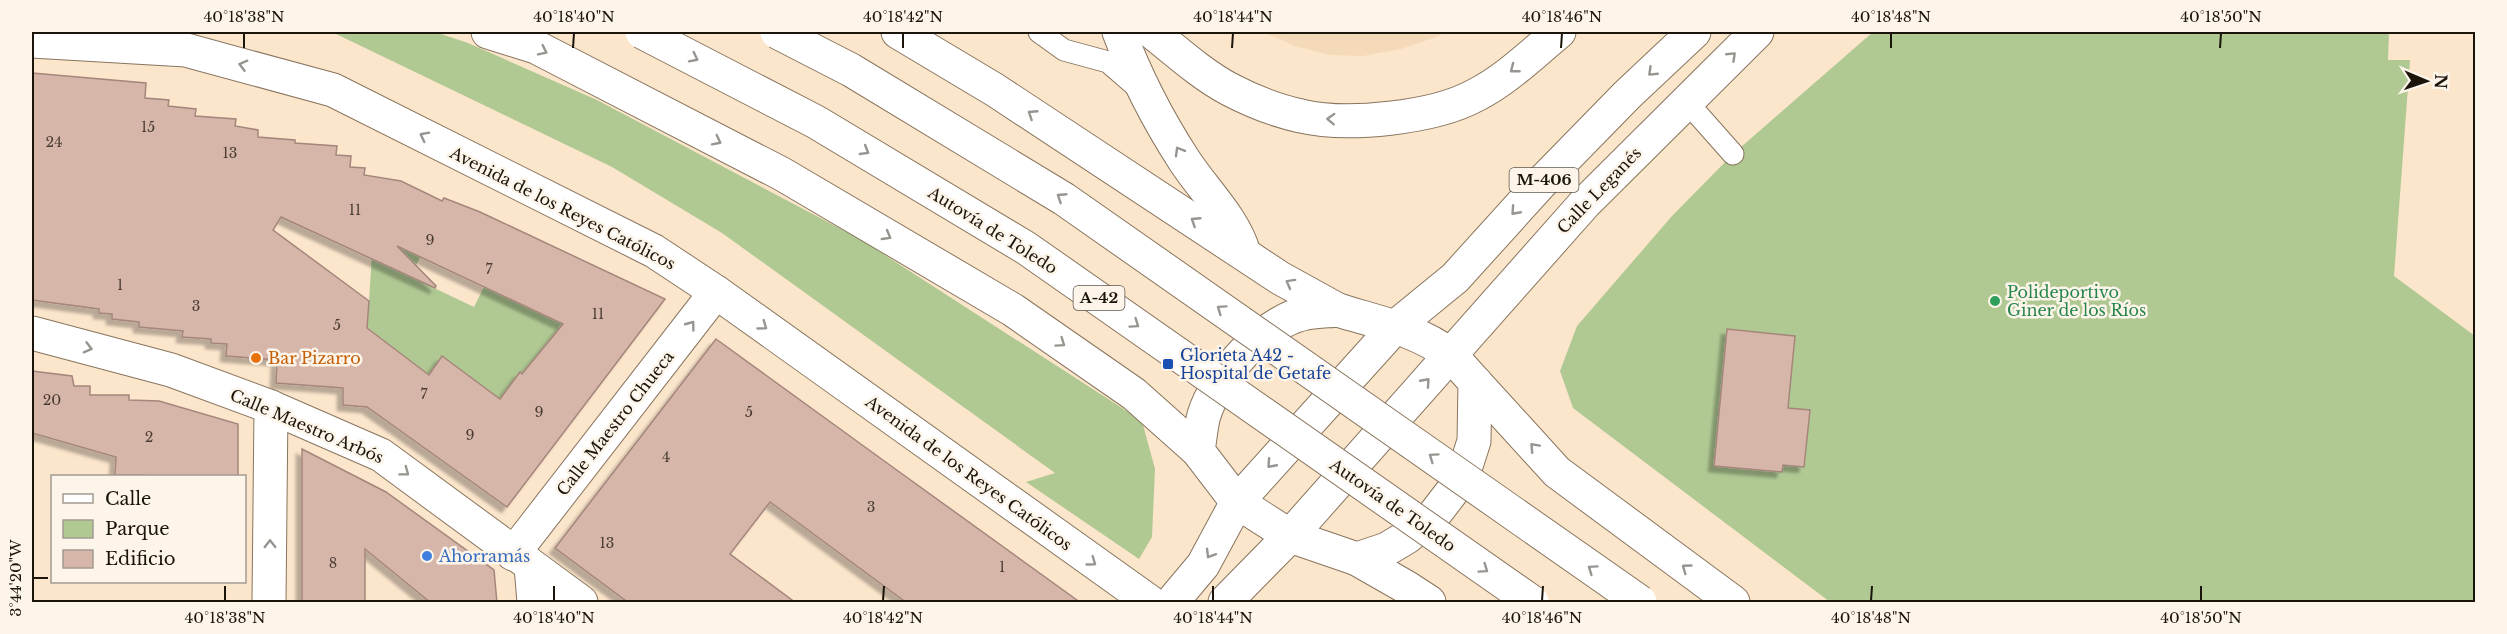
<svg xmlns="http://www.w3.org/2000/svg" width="2507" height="634" viewBox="0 0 2507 634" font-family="'Libre Baskerville',serif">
<defs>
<filter id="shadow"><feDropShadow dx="-5.5" dy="5.5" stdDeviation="1.5" flood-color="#0004"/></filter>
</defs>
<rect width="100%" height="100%" fill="#fbe5cb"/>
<polygon fill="#f5daba" points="1263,32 1445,32 1436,37 1401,49 1363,56 1330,55 1295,46"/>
<g fill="#b0c993">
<polygon points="332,32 435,32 468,43 597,100 860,239 1136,417 1142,421 1155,469 1152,537 1139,559 1026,482 1055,473 722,233 612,167"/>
<polygon points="1873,32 2389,32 2388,60 2410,60 2394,276 2475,336 2475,602 1830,602 1573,408 1560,371 1577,326 1672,216 1733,154"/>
<polygon points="374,222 396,246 420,257 411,277 474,307 484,287 564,322 523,375 520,373 499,426 490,392 442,356 429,375 390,345 365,365"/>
</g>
<g fill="#d7b6aa" stroke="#a4867b" stroke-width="1.5" fill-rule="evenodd" filter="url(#shadow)">
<path d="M32,73L146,83L145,98L169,100L168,106L196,109L195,116L236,119L235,126L258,130V137L295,140V143L337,146L336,155L351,156L350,167L365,168L364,175L401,181L442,201L444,198L480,212L665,299L507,507L367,407L343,405V388L276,383L277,360L226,356L227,344L211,343V339L182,337L183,331L139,327V322L112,319V314L99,313V309L32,300ZM281,217L435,288L436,286L397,246L563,324L522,374L520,372L500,399L442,356L429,375L367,328L369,301L273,230Z"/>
<polygon points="1727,329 1795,336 1788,408 1810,410 1804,467 1783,465 1782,472 1714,466"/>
<polygon points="716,339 887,463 1081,603 907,603 770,502 730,554 796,603 629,603 555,548"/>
<polygon points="32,371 72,376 74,386 90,386 90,395 129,395 129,400 159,401 238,424 238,477 115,475 116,457 32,433"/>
<polygon points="302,449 386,492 494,570 497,603 431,603 365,549 365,603 302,603"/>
</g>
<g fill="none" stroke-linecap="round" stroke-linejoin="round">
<defs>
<g id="service">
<polyline points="1039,32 1064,50 1108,62 1138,88"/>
<polyline points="1686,101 1733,154"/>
</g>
<g id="minor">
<path d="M1119,32C1136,77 1158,120 1184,160C1204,191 1233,217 1244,253"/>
<path d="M1152,32C1176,51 1201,74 1229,89C1250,100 1277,111 1301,116C1347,127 1434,118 1476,95C1507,79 1532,54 1559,32"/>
<polyline points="32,41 186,50 333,90 654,251 716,292 1150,602"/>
<polyline points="32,333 171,370 271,407 381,455 581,602"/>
<polyline points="513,554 716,292"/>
<polyline points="531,566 534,602"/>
<polyline points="269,602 271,407"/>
</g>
<g id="tertiary">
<polyline points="1172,602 1203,565 1237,502"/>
<polyline points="1225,602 1290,536"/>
</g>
<g id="trunk">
<path d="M1338,310C1376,322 1419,330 1450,355C1459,363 1467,374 1475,382L1474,441L1466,466L1454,489L1434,515L1407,537L1387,549L1357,559L1290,536L1237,502L1198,451C1200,439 1201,426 1204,415C1216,376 1265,321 1306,313C1316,311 1328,311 1338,310Z"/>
<polyline points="1237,502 1395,327 1455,278 1541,183 1627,95 1694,32"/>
<polyline points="1290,536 1585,203 1757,32"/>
</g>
<g id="motorway">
<polyline points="488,32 536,47 782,174 1013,310 1134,394 1198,451"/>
<polyline points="898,32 995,90 1280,278 1338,310"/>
<polyline points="1475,382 1557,472 1733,602"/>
<polyline points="1357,559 1406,587 1429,602"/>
</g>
</defs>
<use href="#service" stroke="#89755e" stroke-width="23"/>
<use href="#minor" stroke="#89755e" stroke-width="35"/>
<use href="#tertiary" stroke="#89755e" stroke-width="35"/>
<use href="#trunk" stroke="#89755e" stroke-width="35"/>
<use href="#motorway" stroke="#89755e" stroke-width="35"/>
<use href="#service" stroke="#fff" stroke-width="21"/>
<use href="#minor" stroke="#fff" stroke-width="33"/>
<use href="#tertiary" stroke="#fff" stroke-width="33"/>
<use href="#trunk" stroke="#fff" stroke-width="33"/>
<use href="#motorway" stroke="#fff" stroke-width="33"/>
<defs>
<g id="motorway-bridge">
<polyline points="642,32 816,122 1026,248 1532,602"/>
<polyline points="777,32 851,70 1064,199 1640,602"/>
</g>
</defs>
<use href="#motorway-bridge" stroke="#89755e" stroke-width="35" stroke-linecap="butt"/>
<use href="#motorway-bridge" stroke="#fff" stroke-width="33"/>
</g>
<defs><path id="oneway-chevron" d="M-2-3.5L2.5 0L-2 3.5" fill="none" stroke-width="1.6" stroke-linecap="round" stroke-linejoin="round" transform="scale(1.5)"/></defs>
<g stroke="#989591">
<use href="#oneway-chevron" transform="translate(543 51) rotate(26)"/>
<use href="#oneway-chevron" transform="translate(1732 56) rotate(-44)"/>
<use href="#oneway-chevron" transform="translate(694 58) rotate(27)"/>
<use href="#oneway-chevron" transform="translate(243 65) rotate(-165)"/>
<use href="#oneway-chevron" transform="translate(1514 69) rotate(142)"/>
<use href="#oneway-chevron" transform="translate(1652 72) rotate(136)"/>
<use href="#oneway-chevron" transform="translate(1032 114) rotate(-147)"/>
<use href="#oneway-chevron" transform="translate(1331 119) rotate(-177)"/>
<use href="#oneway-chevron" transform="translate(424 136) rotate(-153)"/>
<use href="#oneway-chevron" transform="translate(717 141) rotate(27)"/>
<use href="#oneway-chevron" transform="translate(865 151) rotate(31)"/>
<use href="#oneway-chevron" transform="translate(1179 151) rotate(-120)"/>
<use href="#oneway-chevron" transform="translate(1061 197) rotate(-147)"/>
<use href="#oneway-chevron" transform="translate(1515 211) rotate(132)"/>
<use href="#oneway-chevron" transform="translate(1195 221) rotate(-147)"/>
<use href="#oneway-chevron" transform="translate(887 236) rotate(30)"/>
<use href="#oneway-chevron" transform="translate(1290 283) rotate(-151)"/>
<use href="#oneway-chevron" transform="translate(1221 309) rotate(-145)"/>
<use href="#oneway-chevron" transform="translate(1135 324) rotate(35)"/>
<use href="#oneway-chevron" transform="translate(691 325) rotate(-53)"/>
<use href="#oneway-chevron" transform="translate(763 326) rotate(36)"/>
<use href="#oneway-chevron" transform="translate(1061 343) rotate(35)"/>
<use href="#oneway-chevron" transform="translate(88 348) rotate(15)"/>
<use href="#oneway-chevron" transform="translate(1426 382) rotate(-48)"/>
<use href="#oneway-chevron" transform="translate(1534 447) rotate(-133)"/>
<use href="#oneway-chevron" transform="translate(1433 457) rotate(-145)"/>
<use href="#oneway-chevron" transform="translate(1271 464) rotate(132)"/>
<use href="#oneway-chevron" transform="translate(405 472) rotate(37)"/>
<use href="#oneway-chevron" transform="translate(270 544) rotate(-90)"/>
<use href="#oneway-chevron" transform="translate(1210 554) rotate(121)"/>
<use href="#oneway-chevron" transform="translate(1092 562) rotate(36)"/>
<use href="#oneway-chevron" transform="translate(1686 568) rotate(-144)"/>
<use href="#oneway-chevron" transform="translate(1484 569) rotate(35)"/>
<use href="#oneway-chevron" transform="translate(1592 569) rotate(-145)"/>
</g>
<path fill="none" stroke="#1b140b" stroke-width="2" d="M244,48V33M573,48L574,33M903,48V33M1232,48L1233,33M1561,48L1562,33M1891,48V33M2220,48L2221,33M33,578H48M225,601V586M554,601V586M883,601L884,586M1213,601V586M1542,601L1543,586M1871,601L1872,586M2201,601V586"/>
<circle fill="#2e9e5b" stroke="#fdf4ea" stroke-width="2" cx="1995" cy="301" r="6"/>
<circle fill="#e8710a" stroke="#fdf4ea" stroke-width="2" cx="256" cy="358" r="6"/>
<rect fill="#1a4fb4" stroke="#fdf4ea" stroke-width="2" x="1162" y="358" width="12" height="12" rx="3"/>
<circle fill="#3f7fe0" stroke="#fdf4ea" stroke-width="2" cx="427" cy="556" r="6"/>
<g text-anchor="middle" stroke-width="5" stroke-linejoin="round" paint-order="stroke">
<g font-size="14" fill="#4a3c33">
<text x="148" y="132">15</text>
<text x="54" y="147">24</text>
<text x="230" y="158">13</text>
<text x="355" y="215">11</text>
<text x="430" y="245">9</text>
<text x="489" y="274">7</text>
<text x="120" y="290">1</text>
<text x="196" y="311">3</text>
<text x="598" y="319">11</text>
<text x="337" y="330">5</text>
<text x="424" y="399">7</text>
<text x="52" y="405">20</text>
<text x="539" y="417">9</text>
<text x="749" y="417">5</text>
<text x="470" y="440">9</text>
<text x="149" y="442">2</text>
<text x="666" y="462">4</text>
<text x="871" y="512">3</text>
<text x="607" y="548">13</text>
<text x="333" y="568">8</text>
<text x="1002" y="572">1</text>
</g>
<g fill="#fdf4ea" stroke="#5f574e" stroke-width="1.5">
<rect x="1509.5" y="168" width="69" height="24" rx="4.5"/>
<rect x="1073.5" y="286" width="51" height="24" rx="4.5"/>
</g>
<g font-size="15" font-weight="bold" fill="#1b140b">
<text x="1544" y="185">M-406</text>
<text x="1099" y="303">A-42</text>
</g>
<g font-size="16" fill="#1b140b" stroke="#fdf4ea">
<text transform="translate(1599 190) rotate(-46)" y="6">Calle Leganés</text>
<text transform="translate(563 208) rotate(27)" y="6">Avenida de los Reyes Católicos</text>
<text transform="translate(993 230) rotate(32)" y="6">Autovía de Toledo</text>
<text transform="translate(615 423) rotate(-52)" y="6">Calle Maestro Chueca</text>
<text transform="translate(307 426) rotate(23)" y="6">Calle Maestro Arbós</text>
<text transform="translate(969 473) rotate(36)" y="6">Avenida de los Reyes Católicos</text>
<text transform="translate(1393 505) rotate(35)" y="6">Autovía de Toledo</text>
</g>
<g font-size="16" fill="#27864d" stroke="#fdf4ea" text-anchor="start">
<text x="2007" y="298">Polideportivo<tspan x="2007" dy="18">Giner de los Ríos</tspan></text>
</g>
<g font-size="16" fill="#164399" stroke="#fdf4ea" text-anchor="start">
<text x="1180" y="361">Glorieta A42 -<tspan x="1180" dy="18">Hospital de Getafe</tspan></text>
</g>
<g font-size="16" fill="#c56008" stroke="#fdf4ea" text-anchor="start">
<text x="268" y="364">Bar Pizarro</text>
</g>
<g font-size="16" fill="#366cbe" stroke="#fdf4ea" text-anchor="start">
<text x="439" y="562">Ahorramás</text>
</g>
</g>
<rect width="2507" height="634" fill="none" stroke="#fdf4ea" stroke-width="66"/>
<rect x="51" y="475" width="195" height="108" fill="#fdf4ea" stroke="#a39a91" stroke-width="1.5"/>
<rect x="63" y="494" width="30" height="9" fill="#ffffff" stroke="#a39a91" stroke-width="1.5"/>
<text x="105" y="505" font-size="18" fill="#1b140b">Calle</text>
<rect x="63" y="520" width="30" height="18" fill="#b0c993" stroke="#a39a91" stroke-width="1.5"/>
<text x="105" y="535" font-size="18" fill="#1b140b">Parque</text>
<rect x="63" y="550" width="30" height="18" fill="#d7b6aa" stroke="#a39a91" stroke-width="1.5"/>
<text x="105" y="565" font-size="18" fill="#1b140b">Edificio</text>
<g transform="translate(2426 81) rotate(92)" stroke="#fdf4ea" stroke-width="4.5" paint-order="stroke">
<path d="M0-4.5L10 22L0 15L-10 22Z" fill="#1b140b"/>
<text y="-9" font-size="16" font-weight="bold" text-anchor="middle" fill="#1b140b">N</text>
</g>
<rect x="33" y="33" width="2441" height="568" fill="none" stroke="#1b140b" stroke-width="2"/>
<g font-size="15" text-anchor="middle" fill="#1b140b">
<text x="244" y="22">40°18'38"N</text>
<text x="574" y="22">40°18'40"N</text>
<text x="903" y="22">40°18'42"N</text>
<text x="1233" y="22">40°18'44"N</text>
<text x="1562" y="22">40°18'46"N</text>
<text x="1891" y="22">40°18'48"N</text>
<text x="2221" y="22">40°18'50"N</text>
<text transform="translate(16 578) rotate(-90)" y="5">3°44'20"W</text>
<text x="225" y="623">40°18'38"N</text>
<text x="554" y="623">40°18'40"N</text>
<text x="883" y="623">40°18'42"N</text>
<text x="1213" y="623">40°18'44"N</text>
<text x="1542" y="623">40°18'46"N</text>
<text x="1871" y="623">40°18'48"N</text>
<text x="2201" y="623">40°18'50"N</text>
</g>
</svg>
